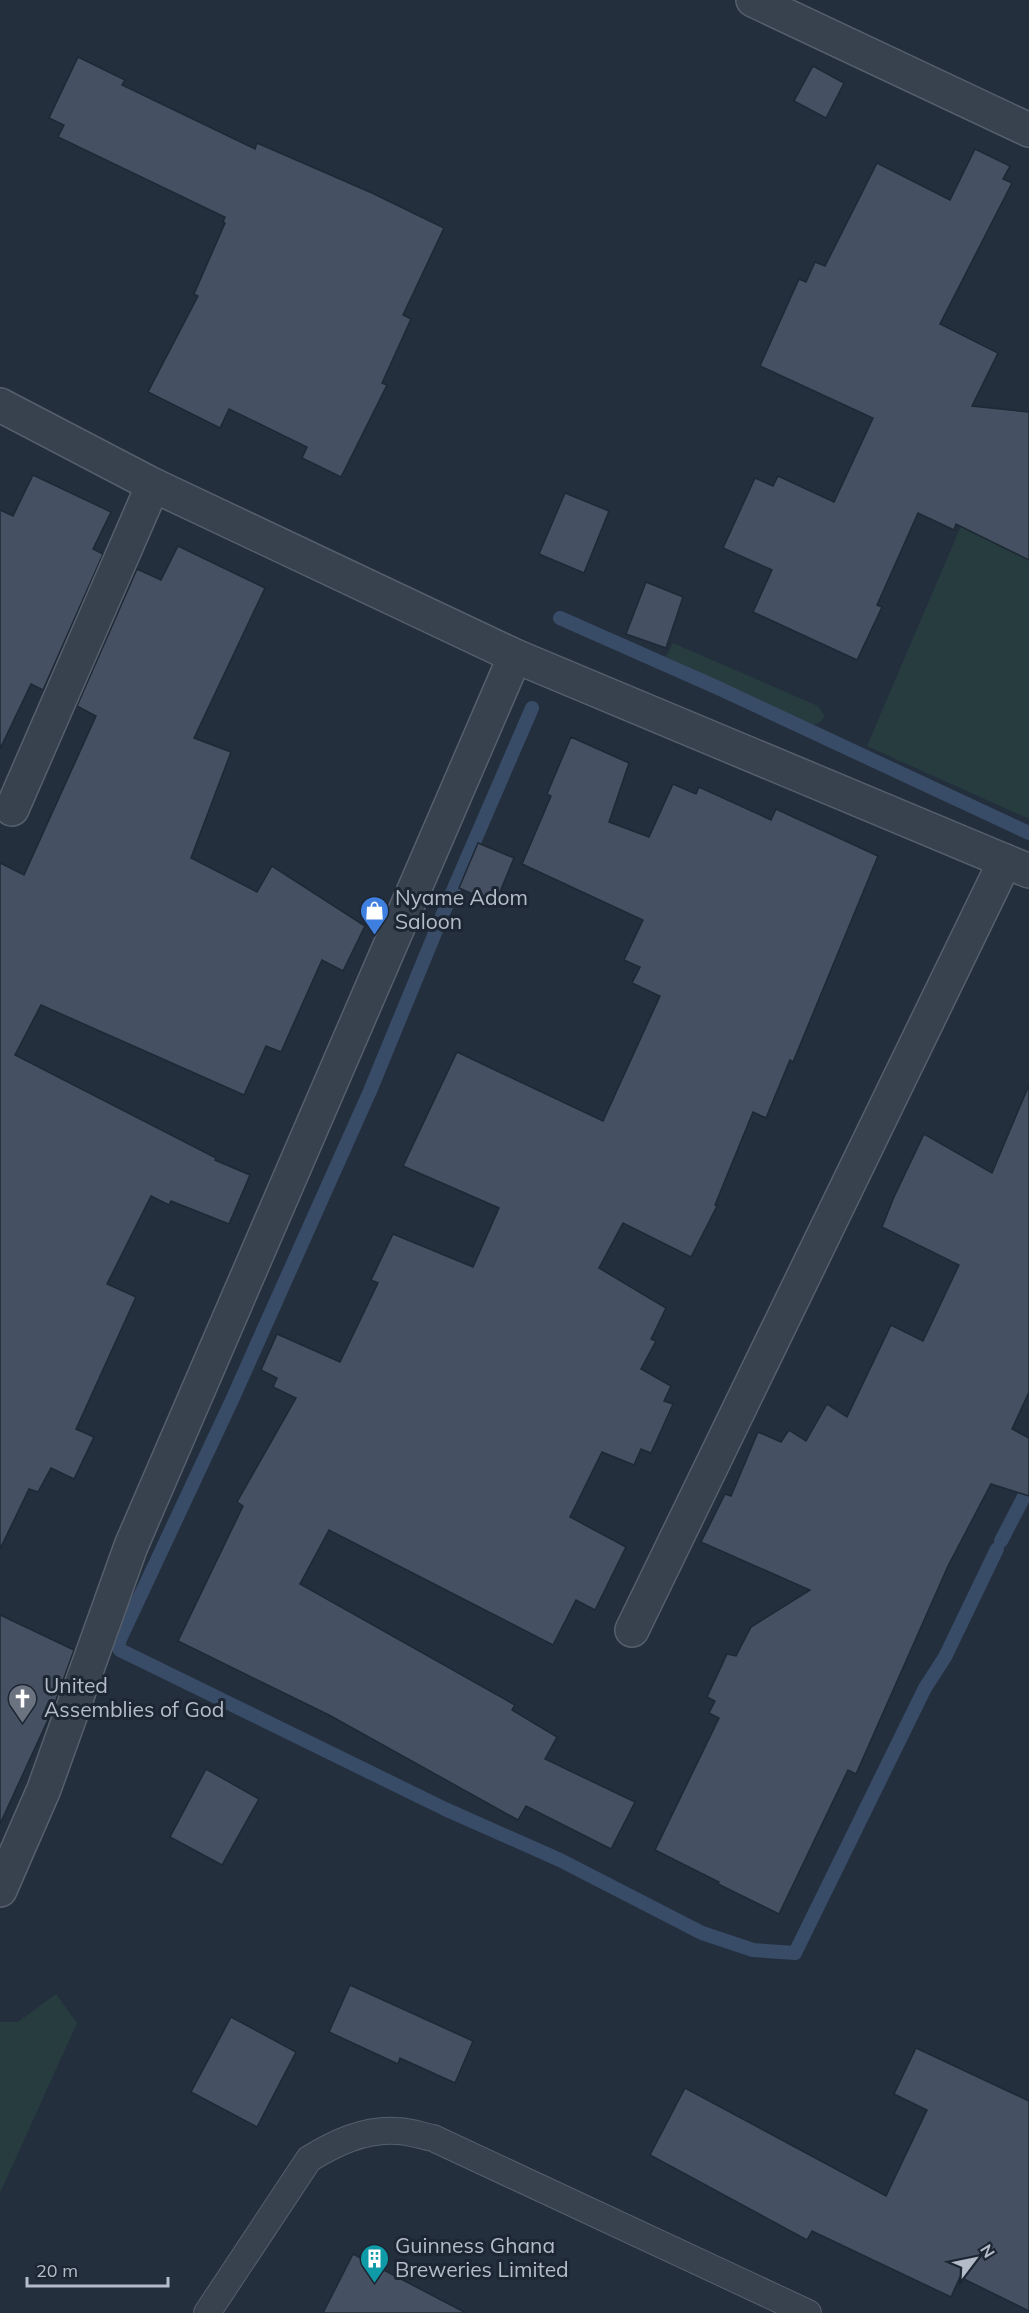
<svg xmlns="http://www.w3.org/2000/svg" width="1029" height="2313" viewBox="0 0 1029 2313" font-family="Mulish,sans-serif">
<rect width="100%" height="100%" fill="#242f3e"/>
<g fill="#263c3f">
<polygon points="979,484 1029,510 1029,819 867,746"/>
<polygon points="673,643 818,706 825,716 819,723 812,725 666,657"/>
<polygon points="56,1994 77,2023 0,2193 0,2022 18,2022"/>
</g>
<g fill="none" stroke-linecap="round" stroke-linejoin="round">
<g stroke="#394c67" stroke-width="14">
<polyline points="560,618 716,687 1029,833"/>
<polyline points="532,708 442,916 370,1091 232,1400 120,1639 118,1646 120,1650 445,1809 560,1860 702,1933 753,1950 795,1953 925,1688 945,1657 997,1549"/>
<polyline points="1001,1541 1029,1487"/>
</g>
</g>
<g fill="#455162" stroke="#1f2835" stroke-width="1.5">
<polygon points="78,57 125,80 122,85 255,149 257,143 372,193 444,228 403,315 411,319 382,383 387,385 341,477 302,458 307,447 229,409 220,428 148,392 198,296 194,294 225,223 223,222 225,217 58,137 64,125 49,118"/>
<polygon points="813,66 844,83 826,118 794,101"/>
<polygon points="975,149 1010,166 1003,179 1012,183 940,324 998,353 972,406 1029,412 1029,560 956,524 954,530 918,513 877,605 882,607 857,660 753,612 772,570 723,548 755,478 773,486 778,476 834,502 873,418 760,366 799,279 806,282 815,262 825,266 877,163 950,200"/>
<polygon points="33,475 111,512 93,549 103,554 43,690 31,684 0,749 0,510 13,516"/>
<polygon points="565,493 609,511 584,573 539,554"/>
<polygon points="178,546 265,588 194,738 231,752 191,858 257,892 272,866 365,926 343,971 322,960 281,1052 266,1046 244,1095 41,1005 15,1055 216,1158 215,1160 250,1175 229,1224 171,1201 169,1205 151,1196 107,1284 136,1297 76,1429 94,1437 74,1479 51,1468 38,1492 29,1489 0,1549 0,863 24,875 96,716 77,706 137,569 161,580"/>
<polygon points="646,582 683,597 666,648 626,634"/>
<polygon points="571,737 629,763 609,822 649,837 673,784 696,794 699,787 771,820 776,809 878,856 793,1062 790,1060 766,1118 753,1112 715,1205 717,1206 691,1257 623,1223 599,1268 666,1308 651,1339 656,1341 641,1369 671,1386 664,1401 673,1404 651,1453 641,1449 634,1465 602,1452 570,1517 626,1547 595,1610 576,1600 553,1645 329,1530 300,1584 515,1705 512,1710 557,1737 545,1759 635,1802 611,1849 526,1806 518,1820 329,1715 178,1641 243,1506 237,1502 296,1398 273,1387 277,1378 261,1370 277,1334 340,1362 378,1283 371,1280 393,1234 473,1267 499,1208 403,1166 457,1052 603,1121 660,996 632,983 640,967 624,960 643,920 522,864 551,796 547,794"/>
<polygon points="478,843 514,858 495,904 459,888"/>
<polygon points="1029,1085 1029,1392 1012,1429 1029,1438 1029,1496 991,1484 948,1566 856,1774 848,1770 779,1914 718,1884 719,1882 655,1850 719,1718 709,1713 715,1701 707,1697 727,1654 736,1656 751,1627 810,1590 701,1542 725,1494 731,1496 758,1432 781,1442 789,1430 806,1441 827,1404 847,1417 891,1325 923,1341 959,1265 882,1227 894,1197 924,1134 992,1173"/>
<polygon points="0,1615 74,1650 52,1711 0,1824"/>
<polygon points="206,1769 259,1799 222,1865 170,1837"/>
<polygon points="350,1985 473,2041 455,2083 400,2058 398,2064 329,2032"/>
<polygon points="231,2017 296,2052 257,2127 191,2092"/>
<polygon points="916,2048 1029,2101 1029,2311 960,2277 951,2297 812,2231 807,2240 650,2155 685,2088 886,2196 927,2110 894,2094"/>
<polygon points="353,2254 466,2313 323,2313"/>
</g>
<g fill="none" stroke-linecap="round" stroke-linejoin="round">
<defs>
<path id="lane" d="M207,2313L309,2159C335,2143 364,2129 397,2131C409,2131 422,2136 433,2138L808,2313"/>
<g id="street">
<polyline points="753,0 1029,130"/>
<polyline points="0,405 153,485 515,656 1029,871"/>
<polyline points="12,809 153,485"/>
<polyline points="632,1630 1005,861"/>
<polyline points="0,1890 44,1789 131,1546 515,656"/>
</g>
</defs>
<use href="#lane" stroke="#565f6c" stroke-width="28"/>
<use href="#street" stroke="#565f6c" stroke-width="36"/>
<use href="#lane" stroke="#38414e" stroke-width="26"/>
<use href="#street" stroke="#38414e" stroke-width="33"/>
</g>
<defs>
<symbol id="shop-pin" viewBox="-11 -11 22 30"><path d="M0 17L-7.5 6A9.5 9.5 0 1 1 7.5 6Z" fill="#3f7fe0" stroke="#1d2633"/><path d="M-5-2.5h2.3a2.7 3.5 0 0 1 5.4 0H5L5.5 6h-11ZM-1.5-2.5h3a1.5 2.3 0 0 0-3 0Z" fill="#fff"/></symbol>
<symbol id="church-pin" viewBox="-11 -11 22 30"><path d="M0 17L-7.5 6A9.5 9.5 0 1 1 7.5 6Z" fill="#6b7280" stroke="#1d2633"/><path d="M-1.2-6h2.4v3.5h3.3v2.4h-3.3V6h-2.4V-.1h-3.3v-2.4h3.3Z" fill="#fff"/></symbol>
<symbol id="building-pin" viewBox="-11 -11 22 30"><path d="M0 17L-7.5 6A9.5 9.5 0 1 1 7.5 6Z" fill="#0f9aa8" stroke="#1d2633"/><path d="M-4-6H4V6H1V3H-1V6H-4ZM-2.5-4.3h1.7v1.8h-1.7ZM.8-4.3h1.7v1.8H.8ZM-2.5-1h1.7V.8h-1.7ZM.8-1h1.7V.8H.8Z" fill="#fff"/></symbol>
</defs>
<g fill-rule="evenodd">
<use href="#shop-pin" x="358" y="894" width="33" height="45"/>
<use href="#church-pin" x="6" y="1682" width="33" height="45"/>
<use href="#building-pin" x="358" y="2242" width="33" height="45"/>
</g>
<g text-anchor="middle" stroke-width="6" stroke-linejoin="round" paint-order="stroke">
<g font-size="21" fill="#b4bcc9" stroke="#1d2633" text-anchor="start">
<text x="395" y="905">Nyame Adom<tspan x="395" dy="24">Saloon</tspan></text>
<text x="44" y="1693">United<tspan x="44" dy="24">Assemblies of God</tspan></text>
<text x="395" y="2253">Guinness Ghana<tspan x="395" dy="24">Breweries Limited</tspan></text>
</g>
</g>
<g transform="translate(975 2259) rotate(58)" stroke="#1d2633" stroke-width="4.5" paint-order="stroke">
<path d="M0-4.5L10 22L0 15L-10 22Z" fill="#b4bcc9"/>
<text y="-9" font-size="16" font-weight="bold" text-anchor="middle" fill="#b4bcc9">N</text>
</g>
<path d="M27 2277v9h141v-9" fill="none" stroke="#b4bcc9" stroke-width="3"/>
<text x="36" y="2277" font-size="18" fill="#b4bcc9" stroke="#1d2633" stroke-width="4.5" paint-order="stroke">20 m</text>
</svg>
